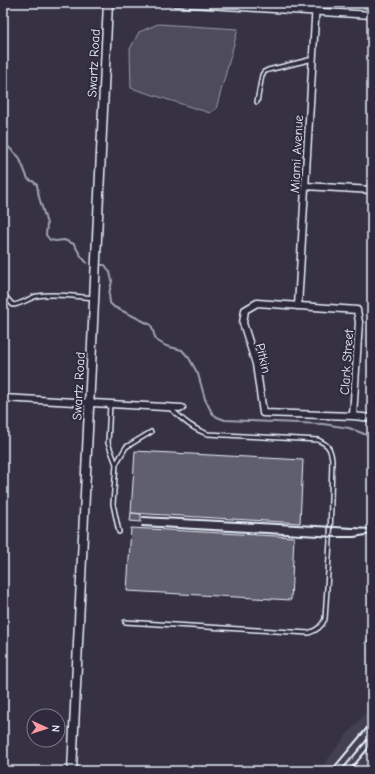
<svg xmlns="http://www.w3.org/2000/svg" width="375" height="774" viewBox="0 0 375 774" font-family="'Comic Neue',sans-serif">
<rect width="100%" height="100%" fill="#363244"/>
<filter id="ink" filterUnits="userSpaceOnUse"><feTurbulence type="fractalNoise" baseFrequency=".025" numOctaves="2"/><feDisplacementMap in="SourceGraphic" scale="8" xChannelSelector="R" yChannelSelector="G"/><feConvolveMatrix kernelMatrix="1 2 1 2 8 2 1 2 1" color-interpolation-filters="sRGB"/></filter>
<g filter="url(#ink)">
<polygon fill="#433f51" points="372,706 372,771 319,771 344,738"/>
<polygon fill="#4d4b5c" stroke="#9a9eaa" points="158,24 238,29 216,109 210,113 131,88 130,49 139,32"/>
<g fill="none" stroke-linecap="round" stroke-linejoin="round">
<g stroke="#a0a4af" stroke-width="2">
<polyline points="3,142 19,157 28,179 34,182 37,185 39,197 47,224 46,235 50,240 56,241 64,240 74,244 81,256 87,263"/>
<polyline points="102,265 105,265 110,272 112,281 109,294 110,303 114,307 133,316 151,325 156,340 166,346 182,350 189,358 198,374 205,399 212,413 217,417 225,420 323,424 349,428 372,437"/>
<polyline points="365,643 372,638"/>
</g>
</g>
<g fill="#605e6e" stroke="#e8f1f8">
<polygon points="135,451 303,460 300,523 131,513"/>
<polygon points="131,513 141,514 141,522 130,521"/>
<polygon points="131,528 294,537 291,600 127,591"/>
</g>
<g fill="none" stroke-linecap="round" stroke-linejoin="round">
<defs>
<g id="lane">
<polyline points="257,102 262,75 264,72 268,70 313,59"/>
<path d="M3,294L13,305C22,304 29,298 37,296C53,293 77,296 94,298"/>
<polyline points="110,404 108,443 116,464 113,504 119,532"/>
<polyline points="116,464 126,447 151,432"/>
<path d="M125,622L309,633C317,630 321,627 325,619L330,541L332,459C330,447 328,445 318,440L208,434C192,429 182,419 170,408"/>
<polyline points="366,771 372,764"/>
</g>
<g id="street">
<polyline points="175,3 372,15"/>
<polyline points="305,186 372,190"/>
<polyline points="298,306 316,3"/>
<polyline points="3,398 182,408"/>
<polyline points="353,416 359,322 357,310 257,303 245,310 243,323 256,364 263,413 353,416 372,418"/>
</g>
<polyline id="secondary" points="72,771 108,3"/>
</defs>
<use href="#lane" stroke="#e8f1f8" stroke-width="6"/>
<use href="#street" stroke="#e8f1f8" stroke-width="9"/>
<use href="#secondary" stroke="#e8f1f8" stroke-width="11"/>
<use href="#lane" stroke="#2f2a3d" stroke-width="3"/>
<use href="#street" stroke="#2f2a3d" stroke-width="6"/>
<use href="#secondary" stroke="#2f2a3d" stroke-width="8"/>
<g stroke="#e8f1f8" stroke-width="2">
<polyline points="143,517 372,529"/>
<polyline points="142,526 336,537 354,537 372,534"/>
<polyline points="331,771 372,722"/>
<polyline points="341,771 372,734"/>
<polyline points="349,771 372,744"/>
</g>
</g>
</g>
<g text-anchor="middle" stroke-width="4" stroke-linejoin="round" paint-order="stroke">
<g font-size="13" fill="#e8f1f8" stroke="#2f2a3d">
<text transform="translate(93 63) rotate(-87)" y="5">Swartz Road</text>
<text transform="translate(296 154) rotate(-87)" y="5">Miami Avenue</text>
<text transform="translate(264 358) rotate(76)" y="5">Pitkin</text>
<text transform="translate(346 362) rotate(-86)" y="5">Clark Street</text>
<text transform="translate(78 386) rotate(-87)" y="5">Swartz Road</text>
</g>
</g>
<rect width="375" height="774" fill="none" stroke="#2f2a3d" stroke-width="16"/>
<rect x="8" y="8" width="359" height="758" fill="none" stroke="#e8f1f8" stroke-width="1.5" filter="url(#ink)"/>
<g transform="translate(46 728) rotate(93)"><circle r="19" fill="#2f2a3d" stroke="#797a88"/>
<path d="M0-3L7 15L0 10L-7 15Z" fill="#ff9aa2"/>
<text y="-6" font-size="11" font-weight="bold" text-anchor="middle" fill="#e8f1f8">N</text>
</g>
</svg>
